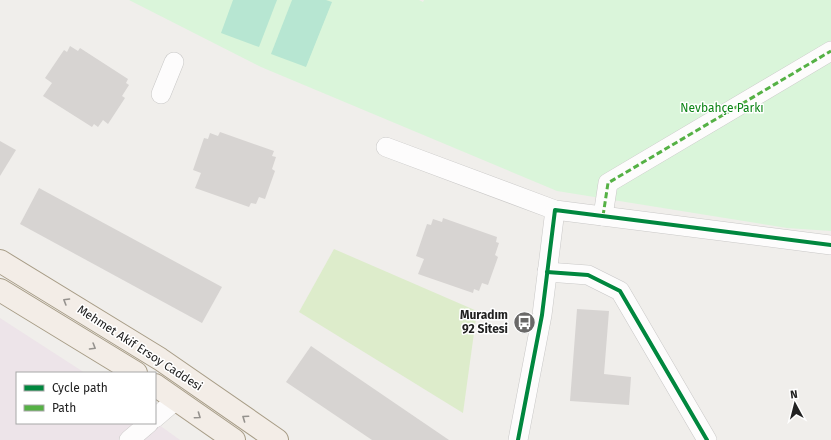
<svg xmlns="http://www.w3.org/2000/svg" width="831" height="440" viewBox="0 0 831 440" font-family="'Fira Sans',sans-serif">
<rect width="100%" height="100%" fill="#f0eeeb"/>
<polygon fill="#ede4e9" points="0,318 85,373 17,373 17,423 155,422 180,440 0,440"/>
<polygon fill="#ddeccb" points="334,249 477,311 463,413 299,312"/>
<polygon fill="#daf5da" points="129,0 419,0 423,2 424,0 831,0 831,231 787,228 557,191 261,67"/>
<g fill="#b7e6d2">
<polygon points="233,0 277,0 259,47 221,33"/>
<polygon points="292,0 326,0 332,2 306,67 271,54"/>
</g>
<g fill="#d7d4d2">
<polygon points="70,46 78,51 80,48 128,79 126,83 129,85 122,96 125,98 108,124 103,120 98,127 94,124 92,127 43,96 52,83 45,78 64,50 67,52"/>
<polygon points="220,132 274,151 272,156 276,157 272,169 275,171 265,199 259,197 256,204 251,203 249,207 195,188 201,173 193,170 204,138 208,139 210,133 218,136"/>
<polygon points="0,141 16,150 0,176"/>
<polygon points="39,188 222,287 202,323 20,224"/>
<polygon points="443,218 497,237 496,242 499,243 495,255 498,257 488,285 482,283 479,291 474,289 473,293 418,274 424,259 416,256 427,224 431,225 433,219 442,222"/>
<polygon points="577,309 609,311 604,374 631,377 629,405 570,401"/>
<polygon points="311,346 449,440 372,440 286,382"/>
</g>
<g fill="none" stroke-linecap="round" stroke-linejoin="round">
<defs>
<g id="minor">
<polyline points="161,94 174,62"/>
<polyline points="386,147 555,210 831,245"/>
<polyline points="603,216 608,183 831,51"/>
<polyline points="547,272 588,275 620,291 707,440"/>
<polyline points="155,418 176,400"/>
<polyline points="129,440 149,423"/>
<polyline points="518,440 542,315 555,210"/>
</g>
<g id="major">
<polyline points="0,261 160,359 277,440"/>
<polyline points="0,290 136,373"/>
<polyline points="155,385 234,440"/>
</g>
</defs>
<use href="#minor" stroke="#c9c8c7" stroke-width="20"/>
<use href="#major" stroke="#a79c86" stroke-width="24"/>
<use href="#minor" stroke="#fdfcfc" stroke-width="19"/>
<use href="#major" stroke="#f3ede7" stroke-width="22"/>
<polyline stroke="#55b145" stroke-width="3" stroke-dasharray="6 3" stroke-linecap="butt" points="603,216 608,183 831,51"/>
<defs>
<g id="cycleway">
<polyline points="547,272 588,275 620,291 707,440"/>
<polyline points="518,440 542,315 555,210 831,245"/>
</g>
</defs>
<use href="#cycleway" stroke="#fff" stroke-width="6"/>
<use href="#cycleway" stroke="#00873e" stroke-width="4"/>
</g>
<defs><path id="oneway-chevron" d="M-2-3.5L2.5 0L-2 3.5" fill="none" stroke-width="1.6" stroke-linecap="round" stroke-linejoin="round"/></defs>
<g stroke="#95928e">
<use href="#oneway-chevron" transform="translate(66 301) rotate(-149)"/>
<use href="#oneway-chevron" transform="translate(93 347) rotate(31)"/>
<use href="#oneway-chevron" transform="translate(198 416) rotate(35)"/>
<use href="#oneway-chevron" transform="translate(245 418) rotate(-145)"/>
</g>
<defs>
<symbol id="bus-disc" viewBox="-11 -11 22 22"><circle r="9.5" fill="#6a6968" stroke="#fff"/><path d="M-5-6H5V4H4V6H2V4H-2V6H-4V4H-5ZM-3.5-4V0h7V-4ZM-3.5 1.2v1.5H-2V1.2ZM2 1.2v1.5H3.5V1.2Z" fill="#fff"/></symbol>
</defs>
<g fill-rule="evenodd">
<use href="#bus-disc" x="512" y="310" width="25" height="25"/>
</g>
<g text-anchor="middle" stroke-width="3" stroke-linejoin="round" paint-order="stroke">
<g font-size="12" fill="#0c8416" stroke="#fff">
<text x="722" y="112">Nevbahçe Parkı</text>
</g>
<g font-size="12" font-weight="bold" fill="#222" stroke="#fff" text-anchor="end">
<text x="508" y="319">Muradım<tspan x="508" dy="14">92 Sitesi</tspan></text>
</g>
<g font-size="12" fill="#222" stroke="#fff">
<text transform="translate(140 348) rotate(33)" y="4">Mehmet Akif Ersoy Caddesi</text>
</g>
</g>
<rect x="16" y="372" width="140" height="52" fill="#ffffff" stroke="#a7a7a7"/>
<rect x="24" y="385" width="20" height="6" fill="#00873e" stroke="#a7a7a7"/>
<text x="52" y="392" font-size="12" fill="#222222">Cycle path</text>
<rect x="24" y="405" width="20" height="6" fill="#55b145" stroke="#a7a7a7"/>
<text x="52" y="412" font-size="12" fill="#222222">Path</text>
<g transform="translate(795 404) rotate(353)" stroke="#ffffff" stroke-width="3" paint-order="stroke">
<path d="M0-3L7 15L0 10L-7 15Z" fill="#222222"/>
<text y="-6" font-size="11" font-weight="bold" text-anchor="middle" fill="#222222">N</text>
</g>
</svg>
